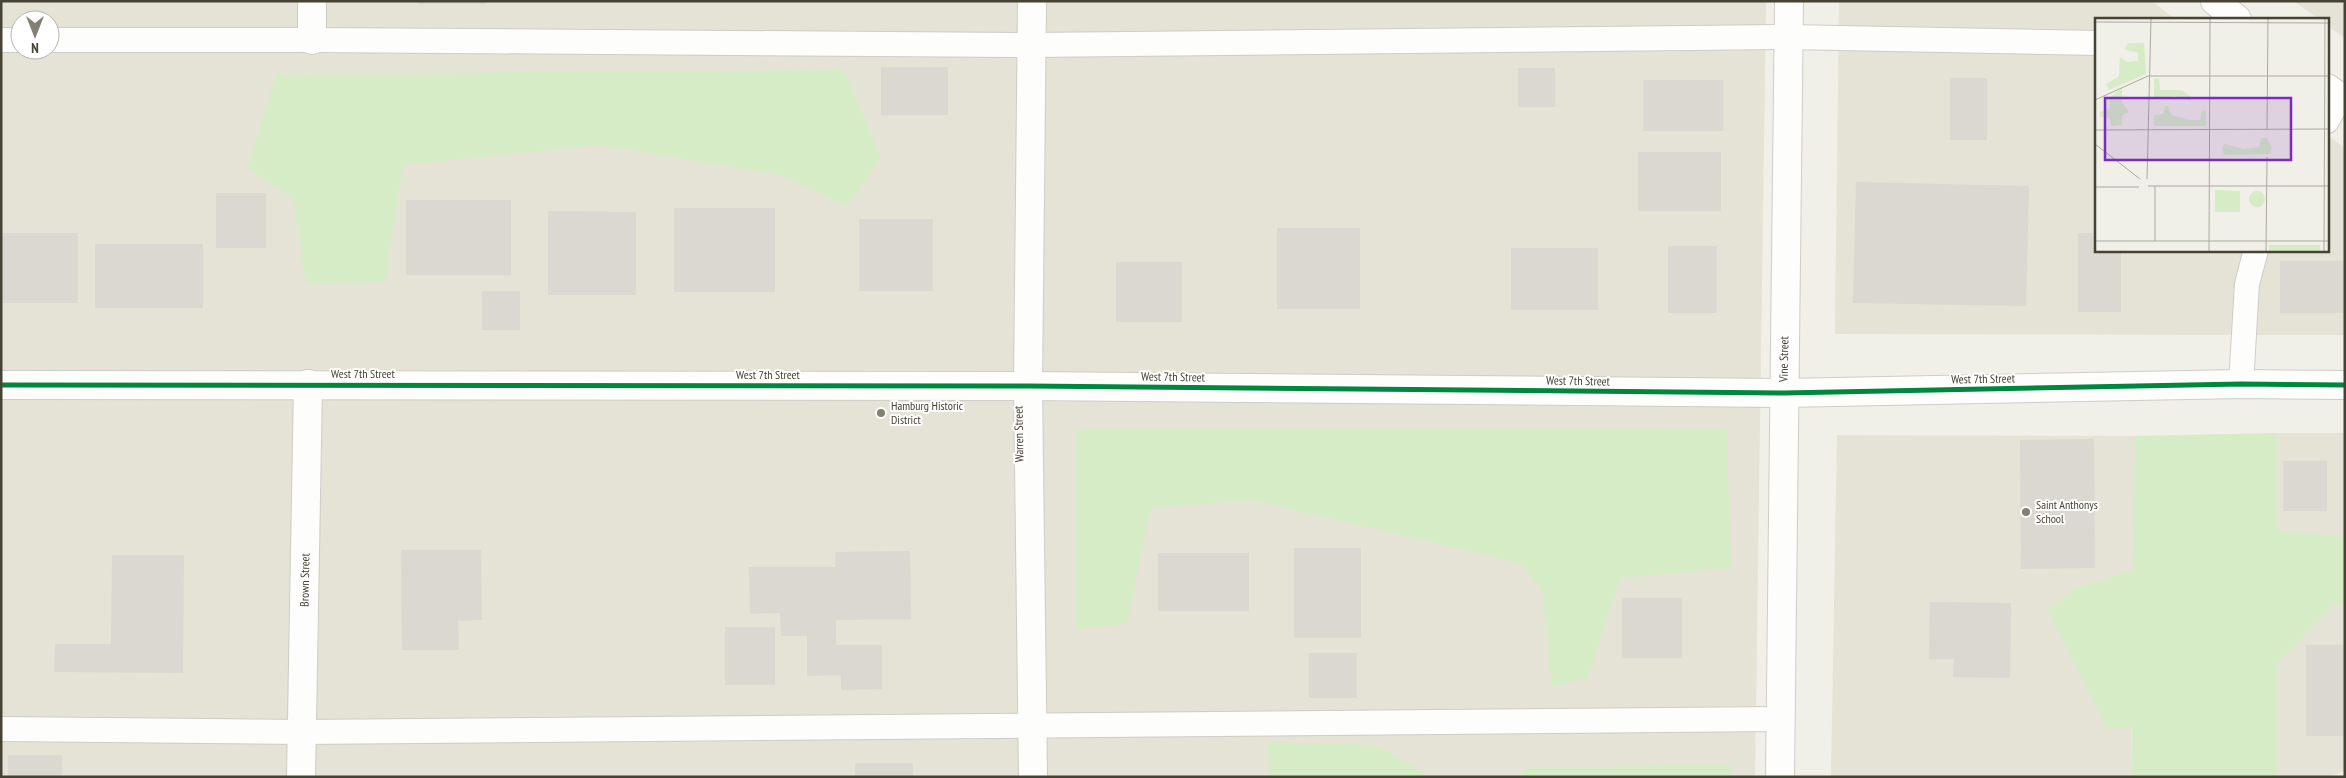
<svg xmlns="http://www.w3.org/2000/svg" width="2346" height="778" viewBox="0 0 2346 778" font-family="'PT Sans Narrow',sans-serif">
<rect width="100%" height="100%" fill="#f0efe8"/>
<g fill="#e5e3d5" fill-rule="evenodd">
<path d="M1,1H1766L1755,777H1ZM20,20H50V50H20Z"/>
<polygon points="1839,1 2152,1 2175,19 2096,19 2096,250 2327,250 2327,135 2345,148 2345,335 1835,334"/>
<polygon points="2294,1 2345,1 2345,38 2327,26 2327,19 2318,19"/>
<polygon points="2277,433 2345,433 2345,771 2330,777 2278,777"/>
<polygon points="1837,435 2135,436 2131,777 1831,777"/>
</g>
<g fill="#d6ecc6">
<polygon points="844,70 881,158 847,206 779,175 600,145 403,165 385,282 306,284 293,199 247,167 276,74"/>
<polygon points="1076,429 1727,430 1731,568 1620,578 1588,678 1552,687 1542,590 1519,563 1252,500 1151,508 1127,624 1075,629"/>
<polygon points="2277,433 2278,530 2345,537 2345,603 2335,603 2278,662 2278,777 2131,777 2132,727 2106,727 2047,610 2073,589 2133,570 2135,436"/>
<polygon points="1266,742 1375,745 1432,777 1271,777"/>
<polygon points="1732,765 1732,777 1518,777 1529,768"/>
</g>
<g fill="#dad8d1">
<rect x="418" y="1" width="68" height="3"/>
<rect x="881" y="67" width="67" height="48"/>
<rect x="1518" y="68" width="37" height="39"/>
<rect x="1950" y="78" width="37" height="62"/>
<rect x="1643" y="80" width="80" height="51"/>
<rect x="1638" y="152" width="83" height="59"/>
<polygon points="1856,182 2029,186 2026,306 1853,303"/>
<rect x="216" y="193" width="50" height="55"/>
<rect x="406" y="200" width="105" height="75"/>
<rect x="674" y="208" width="101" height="84"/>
<polygon points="548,211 636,212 636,295 548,295"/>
<rect x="859" y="219" width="74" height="72"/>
<rect x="1277" y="228" width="83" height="81"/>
<rect x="1" y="233" width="77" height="70"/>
<polygon points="2078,233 2096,233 2096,250 2121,250 2121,312 2078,312"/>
<rect x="95" y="244" width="108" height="64"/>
<rect x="1668" y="246" width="49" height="67"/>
<rect x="1511" y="248" width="87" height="62"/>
<rect x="2280" y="261" width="65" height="52"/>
<rect x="1116" y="262" width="66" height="60"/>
<rect x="482" y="291" width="38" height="39"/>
<polygon points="2094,439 2095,568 2021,569 2020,440"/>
<rect x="2283" y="461" width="44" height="50"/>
<rect x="1294" y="548" width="67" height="90"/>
<polygon points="401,550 481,550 482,620 458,621 459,650 402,650"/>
<polygon points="910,551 911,619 836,620 836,645 882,645 882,689 841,690 841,675 807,676 807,636 781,636 780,613 750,614 749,567 835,567 835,552"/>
<rect x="1158" y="553" width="91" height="58"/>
<polygon points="112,555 184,555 183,673 54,672 55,644 111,644"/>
<rect x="1622" y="598" width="60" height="60"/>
<polygon points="1930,602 2011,603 2010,678 1953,677 1954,659 1929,659"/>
<rect x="725" y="627" width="50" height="58"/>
<rect x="2306" y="645" width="39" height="91"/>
<rect x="1309" y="653" width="48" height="45"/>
<rect x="8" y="755" width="54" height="22"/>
<rect x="855" y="763" width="58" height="14"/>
</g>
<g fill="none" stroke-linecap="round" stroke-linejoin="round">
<defs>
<g id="service">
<polyline points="1,40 20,40"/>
<polyline points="50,40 312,40 1032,45 1788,37 2096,43"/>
<polyline points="2327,121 2340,98"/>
<polyline points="2241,384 2247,284 2256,250"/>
<polyline points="1,729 302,732 1780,719"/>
</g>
<g id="minor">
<polyline points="1032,1 1028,386 1033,777"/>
<polyline points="2215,1 2237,19"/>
<polyline points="312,40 312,1"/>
<polyline points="2327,88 2345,101"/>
<polyline points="1,385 1028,386 1784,393 2241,384 2345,385"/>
<polyline points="301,777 308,384"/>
<polyline points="1780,777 1789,1"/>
</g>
</defs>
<use href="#service" stroke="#cecdc6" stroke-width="26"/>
<use href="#minor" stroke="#cecdc6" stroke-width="30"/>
<use href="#service" stroke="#fdfdfc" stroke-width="24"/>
<use href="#minor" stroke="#fdfdfc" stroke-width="28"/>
<defs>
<polyline id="cycleway" points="1,385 1028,386 1784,393 2241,384 2345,385"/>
</defs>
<use href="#cycleway" stroke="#fff" stroke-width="8"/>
<use href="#cycleway" stroke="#00873e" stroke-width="5"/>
</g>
<g fill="#827f73" stroke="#fff" stroke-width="2">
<circle cx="881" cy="413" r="5"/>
<circle cx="2026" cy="512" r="5"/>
</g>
<g text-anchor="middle" stroke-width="4" stroke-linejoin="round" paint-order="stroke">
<g font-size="12" fill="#464334" stroke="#fff">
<text transform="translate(1784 359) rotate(-89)" y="4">Vine Street</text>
<text x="363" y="378">West 7th Street</text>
<text x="768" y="379">West 7th Street</text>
<text transform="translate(1173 377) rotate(1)" y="4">West 7th Street</text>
<text transform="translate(1983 379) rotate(-1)" y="4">West 7th Street</text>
<text transform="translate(1578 381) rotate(1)" y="4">West 7th Street</text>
<text transform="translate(1019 434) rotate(-91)" y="4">Warren Street</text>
<text transform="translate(305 580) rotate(-89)" y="4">Brown Street</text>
</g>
<g font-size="12" fill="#464334" stroke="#fff" text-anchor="start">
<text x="891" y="410">Hamburg Historic<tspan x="891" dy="14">District</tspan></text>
<text x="2036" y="509">Saint Anthonys<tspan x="2036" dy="14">School</tspan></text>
</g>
</g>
<g transform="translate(2095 18)">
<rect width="234" height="234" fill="#f0efe8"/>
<path d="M34,25H49L51,56L14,72L11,66L24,58L25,39L32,44L43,43V35L29,31ZM64,60L65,72H87L95,78L96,83L79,78L59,81V61ZM27,70V84L34,94L27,97V107L16,108L15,100L5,99V94L15,90V79ZM70,88H73L76,97L97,102H105L107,93L111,92V108H59V97L68,96ZM166,120H172L177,129L175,136L129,137L127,130L129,126L149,131L164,129ZM120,172L145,173V194H120ZM154 181a8 8 0 1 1 16 0a8 8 0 1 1-16 0ZM174,227H225V233H174Z" fill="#d6ecc6"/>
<path fill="none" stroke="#acaaa0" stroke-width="1" d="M0,4L234,5M0,82L53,58H234M0,112L234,111M172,112L173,0M0,126L45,161M52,161L56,0M53,168H234M60,168V223M0,169H44M0,223H234M114,233L115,0M171,233L172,139M229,233L230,0"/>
<path fill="#7b2cbf" fill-opacity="0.15" stroke="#7b2cbf" stroke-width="2.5" d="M10,80H196V142H10Z"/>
<rect width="234" height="234" fill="none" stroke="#464334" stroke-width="2.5"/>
</g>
<rect width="2346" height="778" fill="none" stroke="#464334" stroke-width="5"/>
<g transform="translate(35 35) rotate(180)"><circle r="24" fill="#ffffff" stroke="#b5b4ae"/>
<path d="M0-4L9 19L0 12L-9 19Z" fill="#827f73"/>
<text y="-8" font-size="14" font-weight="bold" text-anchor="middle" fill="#464334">N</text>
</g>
</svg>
